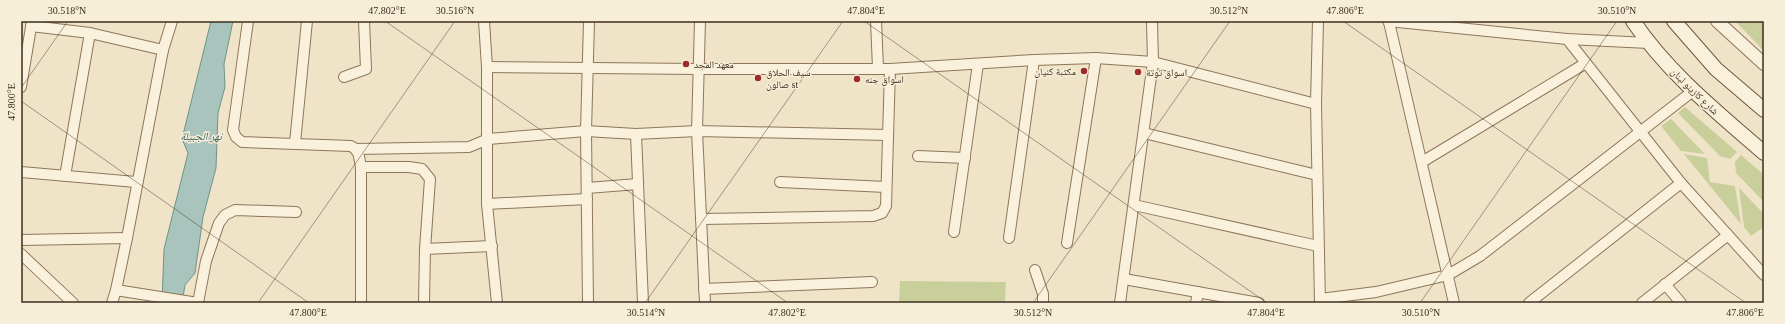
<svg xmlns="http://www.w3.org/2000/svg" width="1785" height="324" viewBox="0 0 1785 324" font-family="'Times New Roman','Noto Naskh Arabic',serif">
<rect width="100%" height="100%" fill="#f0e4c8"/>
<g fill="#c9cf9b">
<polygon points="1735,21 1764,21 1764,51"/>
<polygon points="1685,107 1737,152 1730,159 1720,156 1678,113"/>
<polygon points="1671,119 1705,154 1681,151 1661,126"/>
<polygon points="1684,154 1707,158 1710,182 1735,186 1741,224"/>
<polygon points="1741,155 1764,175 1764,202 1736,173 1735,162"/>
<polygon points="1739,188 1764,214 1764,227 1751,236 1744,227"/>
<polygon points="900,281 1006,282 1005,303 899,303"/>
</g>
<polygon fill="#a9c4bc" stroke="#6f938a" points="211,21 233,21 224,64 225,87 218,113 216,168 203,217 195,273 185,285 182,303 162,303 164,249 188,153 182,139"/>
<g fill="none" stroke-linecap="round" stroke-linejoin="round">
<defs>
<g id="minor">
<path d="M248,21L233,130L236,137L242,142L351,146C360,151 359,158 361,167V303"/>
<polyline points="484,21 487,67 487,204 497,303"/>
<polyline points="700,21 697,131 705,303"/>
<polyline points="876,21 878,68"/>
<polyline points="1318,21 1316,104 1320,303"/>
<polyline points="1388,21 1567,39 1649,43"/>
<polyline points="1389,22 1454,303"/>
<polyline points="31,26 90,33 163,50"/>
<polyline points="1567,39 1681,183 1764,275"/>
<polyline points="487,67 699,69 890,69 1034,60 1096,58 1153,62 1316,104"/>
<polyline points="344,77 366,69 364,21"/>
<polyline points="21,87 32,21"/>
<polyline points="1144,133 1317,175"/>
<polyline points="636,134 643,303"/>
<polyline points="295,143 307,21"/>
<polyline points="356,149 469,147 488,139 586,131 636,134 697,131 888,135"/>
<polyline points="918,156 965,158"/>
<polyline points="1422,162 1586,63"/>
<polyline points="361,167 409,167 422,169 430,179 425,249 424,303"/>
<polyline points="21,172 136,182"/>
<polyline points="65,176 90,33"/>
<polyline points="780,182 886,187"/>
<polyline points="587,188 638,184"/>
<polyline points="487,204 587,199"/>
<polyline points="1134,205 1318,246"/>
<polyline points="701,219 873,216 882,213 886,206 890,69"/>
<polyline points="954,232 978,64"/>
<polyline points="1009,238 1034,60"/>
<polyline points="21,240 127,238"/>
<polyline points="1067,243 1096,58"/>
<polyline points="425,249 492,246"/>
<polyline points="21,254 73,303"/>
<polyline points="1035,270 1043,294 1043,303"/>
<polyline points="1124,279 1259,303"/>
<polyline points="1665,284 1681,303"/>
<polyline points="704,289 872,282"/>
<polyline points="116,290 198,303"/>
<polyline points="1320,299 1376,292 1448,275 1480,256 1693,91"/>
<polyline points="112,303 116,290 127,238 163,50 172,21"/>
<polyline points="198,303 206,261 219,223 225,215 235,210 296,212"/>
<polyline points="588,303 586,131 589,21"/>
<polyline points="1120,303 1153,62 1152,21"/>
<polyline points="1196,303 1198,292"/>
<polyline points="1529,303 1681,183"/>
<polyline points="1642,303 1728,235"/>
</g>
<polyline id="tertiary" points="1717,21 1764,64"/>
<g id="secondary">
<path d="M1633,21C1668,73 1717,112 1764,153"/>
<polyline points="1674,21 1716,69 1764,110"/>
</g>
</defs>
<use href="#minor" stroke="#8d765c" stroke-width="12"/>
<use href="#tertiary" stroke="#8d765c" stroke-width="14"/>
<use href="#secondary" stroke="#6f573f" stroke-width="16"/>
<use href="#minor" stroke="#faf1dc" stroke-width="10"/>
<use href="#tertiary" stroke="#faf1dc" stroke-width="12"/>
<use href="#secondary" stroke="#faf1dc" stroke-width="14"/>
</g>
<path fill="none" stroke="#3d2e20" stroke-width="1" stroke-opacity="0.45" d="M385,21L788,303M864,21L1267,303M1343,21L1746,303M21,88L68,21M21,101L309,303M258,303L455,21M645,303L843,21M1033,303L1230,21M1420,303L1617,21"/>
<g fill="#9e2a2b" stroke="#f7eed8" stroke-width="1.5">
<circle cx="686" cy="64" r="4"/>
<circle cx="1084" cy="71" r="4"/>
<circle cx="1138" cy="72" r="4"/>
<circle cx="758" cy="78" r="4"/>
<circle cx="857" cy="79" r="4"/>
</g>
<g text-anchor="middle" stroke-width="3" stroke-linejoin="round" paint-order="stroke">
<g font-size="10" fill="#3d2e20" stroke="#f7eed8" text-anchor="start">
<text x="694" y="68">معهد المجد</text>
<text x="1076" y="75" text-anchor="end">مكتبة كنيان</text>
<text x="766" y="76">سيف الحلاق<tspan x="766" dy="12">صالون st</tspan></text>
<text x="1146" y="76">اسواق توتة</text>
<text x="865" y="83">اسواق جنه</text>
</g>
<g font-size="10" fill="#3d2e20" stroke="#f7eed8">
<text transform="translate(1695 91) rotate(44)" y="4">شارع كازينو لبنان</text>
</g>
<g font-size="11" font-style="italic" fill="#2f5d5a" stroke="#f7eed8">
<text x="201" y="140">نهر الجبيلة</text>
</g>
</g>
<rect width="1785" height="324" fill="none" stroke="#f7eed8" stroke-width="44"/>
<rect x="22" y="22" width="1741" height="280" fill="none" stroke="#3d2e20" stroke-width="1.5"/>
<g font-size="10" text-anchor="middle" fill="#3d2e20">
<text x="67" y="14">30.518°N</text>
<text x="387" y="14">47.802°E</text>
<text x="455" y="14">30.516°N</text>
<text x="866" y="14">47.804°E</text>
<text x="1229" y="14">30.512°N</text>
<text x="1345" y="14">47.806°E</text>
<text x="1617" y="14">30.510°N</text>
<text transform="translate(11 102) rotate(-90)" y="4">47.800°E</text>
<text x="308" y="316">47.800°E</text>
<text x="646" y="316">30.514°N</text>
<text x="787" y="316">47.802°E</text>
<text x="1033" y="316">30.512°N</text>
<text x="1266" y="316">47.804°E</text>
<text x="1421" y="316">30.510°N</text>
<text x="1745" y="316">47.806°E</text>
</g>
</svg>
